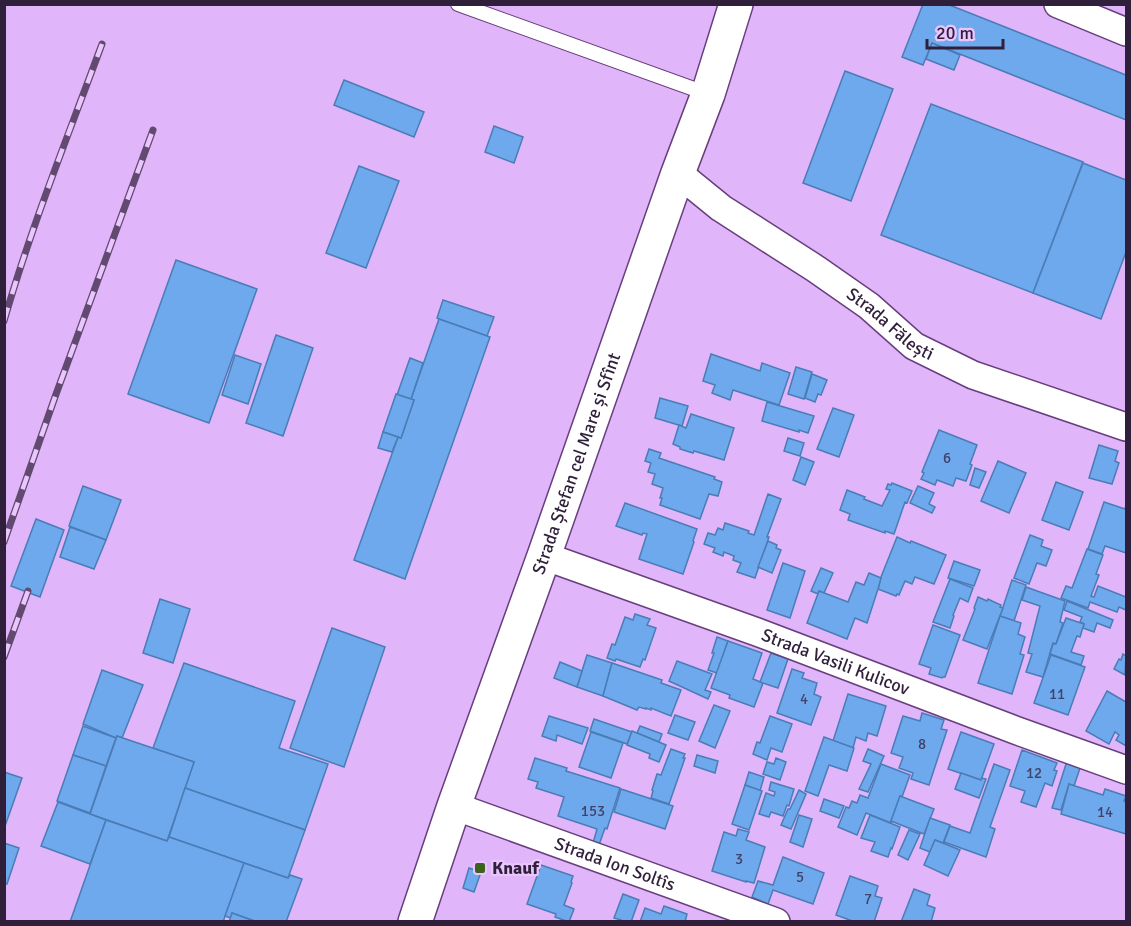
<svg xmlns="http://www.w3.org/2000/svg" width="1131" height="926" viewBox="0 0 1131 926" font-family="Signika,sans-serif">
<rect width="100%" height="100%" fill="#e1b5fa"/>
<g fill="#6ea9ee" stroke="#4a7cb6" stroke-width="1.5">
<polygon points="923,4 947,4 1126,75 1126,120 932,43 923,65 902,57"/>
<polygon points="932,43 960,55 954,70 926,59"/>
<polygon points="845,71 893,89 851,201 803,183"/>
<polygon points="344,80 424,112 414,137 334,105"/>
<polygon points="931,104 1083,162 1033,293 881,235"/>
<polygon points="494,126 523,137 514,163 485,152"/>
<polygon points="1083,163 1126,180 1126,252 1101,319 1033,293"/>
<polygon points="359,166 399,181 366,268 326,253"/>
<polygon points="176,260 257,289 209,423 128,394"/>
<polygon points="443,300 494,317 487,336 439,319 437,318"/>
<polygon points="439,319 490,337 405,579 354,560 398,437 401,438 414,400 411,399"/>
<polygon points="276,335 313,348 283,436 246,423"/>
<polygon points="711,354 760,371 762,363 790,373 779,405 733,390 730,400 712,393 715,385 703,381"/>
<polygon points="235,355 261,364 248,404 222,395"/>
<polygon points="410,358 423,363 411,399 397,395"/>
<polygon points="796,367 812,372 804,399 788,394"/>
<polygon points="812,374 827,380 821,395 818,394 815,402 805,398"/>
<polygon points="396,394 414,400 401,438 383,432"/>
<polygon points="660,398 688,406 682,426 655,418"/>
<polygon points="767,402 814,416 808,433 799,430 799,432 762,421"/>
<polygon points="833,408 854,415 839,457 817,449"/>
<polygon points="691,414 734,428 724,460 694,451 693,453 680,449 680,447 673,444 679,425 686,428"/>
<polygon points="939,430 977,445 970,464 972,465 966,481 956,478 953,486 937,480 935,485 921,479 924,473 922,472"/>
<polygon points="383,432 398,437 392,452 378,448"/>
<polygon points="788,438 804,443 800,456 784,451"/>
<polygon points="1099,445 1118,451 1115,461 1119,463 1112,484 1089,478"/>
<polygon points="649,449 661,453 659,458 715,477 714,479 722,482 718,496 709,494 700,519 660,505 662,498 660,498 663,488 652,484 655,474 648,472 651,463 645,461"/>
<polygon points="801,457 814,462 805,485 793,480"/>
<polygon points="998,461 1026,473 1009,513 981,501"/>
<polygon points="975,468 986,472 979,488 970,485"/>
<polygon points="1056,482 1083,492 1069,530 1042,520"/>
<polygon points="892,483 912,491 907,503 905,502 894,534 885,531 885,533 848,520 850,514 840,510 847,490 865,497 864,499 882,506 890,490 886,489 888,484 891,485"/>
<polygon points="83,486 121,500 106,540 69,526"/>
<polygon points="918,486 934,493 929,504 935,507 932,513 910,503"/>
<polygon points="768,494 781,499 767,537 769,537 755,578 737,572 741,563 733,560 734,556 724,552 723,556 713,552 715,548 704,544 708,533 715,535 718,528 723,530 725,523 749,531 748,533 754,535"/>
<polygon points="1104,502 1125,509 1126,505 1126,553 1105,546 1102,554 1088,549"/>
<polygon points="625,503 697,529 693,541 694,542 683,574 639,559 647,534 643,533 642,535 616,526"/>
<polygon points="36,519 64,530 40,597 11,586"/>
<polygon points="70,527 106,540 94,569 60,557"/>
<polygon points="1030,535 1043,540 1041,546 1052,550 1046,566 1037,563 1029,584 1014,578"/>
<polygon points="897,537 910,543 911,541 946,555 934,584 915,577 912,584 905,581 899,595 897,594 896,596 878,589 881,577"/>
<polygon points="768,541 777,545 776,548 781,550 772,573 758,567"/>
<polygon points="1087,549 1103,555 1096,574 1099,575 1091,596 1094,597 1098,586 1126,597 1126,610 1119,607 1117,612 1090,602 1088,608 1061,598 1066,586 1072,588"/>
<polygon points="954,561 980,570 974,586 948,578"/>
<polygon points="783,563 805,571 790,618 767,610"/>
<polygon points="821,568 833,573 824,593 819,591 818,594 811,591"/>
<polygon points="869,573 881,578 878,589 867,623 855,618 847,639 807,623 819,591 848,602 856,582 864,585"/>
<polygon points="950,579 973,588 968,602 960,598 953,615 954,616 950,628 933,622"/>
<polygon points="1012,580 1026,585 1014,621 1000,616"/>
<polygon points="1026,587 1065,601 1060,622 1063,623 1056,644 1053,643 1043,677 1026,672 1032,654 1028,653 1040,606 1022,600"/>
<polygon points="978,597 987,601 988,599 992,601 1001,605 1000,607 1003,608 987,649 963,640 975,609 974,608"/>
<polygon points="160,599 190,609 173,663 143,653"/>
<polygon points="1067,601 1113,620 1110,628 1097,623 1094,632 1083,628 1084,624 1080,622 1082,617 1064,610"/>
<polygon points="635,614 650,619 647,625 656,628 645,660 643,659 640,667 616,659 615,661 607,658 612,644 615,645 625,617 633,620"/>
<polygon points="1000,616 1021,623 1018,634 1025,637 1020,654 1024,655 1012,694 978,683"/>
<polygon points="1066,618 1084,624 1080,637 1077,636 1071,652 1084,656 1081,665 1050,654 1053,644 1056,644"/>
<polygon points="933,625 960,635 945,677 943,677 942,678 929,674 931,668 919,664"/>
<polygon points="332,628 385,647 344,767 290,748"/>
<polygon points="717,637 728,641 717,673 708,670 714,653 712,653"/>
<polygon points="728,641 762,653 753,679 763,683 754,707 729,698 730,695 711,688"/>
<polygon points="771,653 788,659 778,688 760,682"/>
<polygon points="1123,654 1126,656 1125,675 1114,669 1119,659 1121,660"/>
<polygon points="587,655 612,663 603,696 577,687"/>
<polygon points="1051,655 1085,667 1068,715 1034,703"/>
<polygon points="677,661 712,674 705,690 711,692 708,699 669,681"/>
<polygon points="560,662 582,671 577,687 554,678"/>
<polygon points="184,663 295,701 279,748 328,764 305,830 185,788 194,762 153,748"/>
<polygon points="612,663 662,680 661,683 681,690 671,716 651,708 651,710 646,708 646,709 639,707 637,710 603,696"/>
<polygon points="792,669 804,673 802,678 817,683 814,694 821,697 811,725 777,713"/>
<polygon points="102,670 143,685 122,738 117,736 116,738 83,724"/>
<polygon points="1107,691 1126,702 1126,746 1116,740 1119,735 1115,732 1109,744 1086,731"/>
<polygon points="848,694 886,706 877,736 868,733 866,741 856,737 853,748 833,741"/>
<polygon points="714,705 730,711 715,748 699,741"/>
<polygon points="922,713 944,720 941,729 947,730 929,785 911,779 913,773 899,768 903,757 891,753 903,716 920,721"/>
<polygon points="675,715 695,722 688,740 668,733"/>
<polygon points="549,716 588,728 582,744 557,735 556,741 542,736"/>
<polygon points="770,716 792,724 782,752 771,748 767,760 753,754 757,742 760,743"/>
<polygon points="594,719 632,732 627,744 590,731"/>
<polygon points="83,726 116,738 106,766 73,755"/>
<polygon points="640,726 662,734 659,742 637,733"/>
<polygon points="632,731 666,745 659,762 649,758 650,754 627,745"/>
<polygon points="591,732 623,743 611,778 579,767"/>
<polygon points="961,732 994,744 981,780 948,769"/>
<polygon points="117,736 194,762 167,841 90,814"/>
<polygon points="824,737 854,748 847,771 829,765 818,796 805,791"/>
<polygon points="671,749 685,754 683,758 685,758 669,804 651,798 653,791 652,790 657,774 661,775"/>
<polygon points="868,749 884,756 868,792 859,789 871,764 863,761"/>
<polygon points="1022,750 1057,763 1054,770 1057,771 1052,786 1045,783 1036,807 1021,802 1025,791 1010,786"/>
<polygon points="73,755 106,766 90,813 57,801"/>
<polygon points="697,755 718,761 715,773 694,766"/>
<polygon points="535,758 567,768 566,771 620,788 607,829 605,828 599,845 593,843 597,829 558,816 564,797 536,788 538,782 528,779"/>
<polygon points="776,758 786,762 780,780 763,774 767,762 774,764"/>
<polygon points="1067,761 1081,765 1074,786 1069,784 1061,810 1052,808"/>
<polygon points="881,764 910,775 902,797 900,796 891,821 892,821 891,823 866,813 857,835 838,827 846,807 849,808 852,801 857,803 860,795 868,798"/>
<polygon points="994,764 1010,770 990,827 995,829 986,857 944,842 950,826 970,833"/>
<polygon points="4,772 22,778 4,829"/>
<polygon points="749,772 764,777 760,791 745,785"/>
<polygon points="961,773 981,780 982,778 986,779 979,798 955,789"/>
<polygon points="771,782 794,789 789,806 787,805 783,816 771,812 769,817 759,814 766,793 774,796 775,792 769,790"/>
<polygon points="1069,784 1103,795 1105,789 1126,796 1124,801 1126,802 1126,834 1061,814"/>
<polygon points="745,785 762,791 749,830 732,824"/>
<polygon points="185,788 305,830 288,878 169,837"/>
<polygon points="621,789 673,806 665,829 614,812"/>
<polygon points="799,790 806,794 791,829 781,825 788,809 790,809"/>
<polygon points="900,796 934,809 924,834 891,821"/>
<polygon points="824,799 844,806 839,818 820,811"/>
<polygon points="58,802 106,820 90,864 41,846"/>
<polygon points="799,815 812,819 803,847 790,842"/>
<polygon points="870,815 900,827 892,849 891,848 888,857 871,851 875,842 861,838"/>
<polygon points="930,818 950,825 943,843 935,840 930,852 920,848"/>
<polygon points="106,820 167,841 169,837 244,863 223,922 70,922"/>
<polygon points="738,829 749,832 746,840 765,847 754,883 746,881 746,882 712,871 724,832 736,836"/>
<polygon points="909,830 920,834 908,860 898,855"/>
<polygon points="935,840 960,850 948,876 924,865"/>
<polygon points="4,843 19,848 7,884 4,883"/>
<polygon points="783,857 824,873 813,904 773,890 768,904 752,897 758,881 773,885"/>
<polygon points="244,863 288,878 290,875 302,879 286,922 257,922 232,913 231,918 225,916"/>
<polygon points="541,865 573,876 571,882 572,883 564,905 574,909 569,922 555,917 556,914 527,904"/>
<polygon points="469,868 481,872 474,892 463,888"/>
<polygon points="850,876 878,886 875,896 882,898 874,922 855,922 836,915"/>
<polygon points="914,889 930,895 927,905 935,908 931,922 901,922"/>
<polygon points="623,894 639,900 631,922 620,922 621,920 614,918"/>
<polygon points="664,906 687,914 685,922 640,922 645,908 661,914"/>
<polygon points="232,913 257,922 229,922"/>
</g>
<g fill="none" stroke-linecap="round" stroke-linejoin="round">
<defs>
<polyline id="service" points="458,4 708,94"/>
<g id="minor">
<polyline points="1058,4 1126,32"/>
<path id="s1" d="M678,173L721,208L816,269L869,306L914,346L973,375L1126,427"/>
<path id="s2" d="M544,556L757,632L1015,730L1126,770"/>
<path id="s3" d="M454,806L776,922"/>
</g>
<g id="primary">
<path id="s4" d="M415,922L454,806L544,556L678,173L708,94L736,4"/>
</g>
</defs>
<use href="#service" stroke="#673f7c" stroke-width="16"/>
<use href="#minor" stroke="#673f7c" stroke-width="30"/>
<use href="#primary" stroke="#673f7c" stroke-width="36"/>
<use href="#service" stroke="#fff" stroke-width="14"/>
<use href="#minor" stroke="#fff" stroke-width="27"/>
<use href="#primary" stroke="#fff" stroke-width="33"/>
<defs>
<g id="rail">
<path d="M4,321C31,227 68,136 102,44"/>
<polyline points="4,542 55,397 153,130"/>
<polyline points="4,657 28,591"/>
</g>
</defs>
<use href="#rail" stroke="#624970" stroke-width="7"/>
<use href="#rail" stroke="#eac6fe" stroke-width="4.5" stroke-dasharray="14" stroke-linecap="butt"/>
</g>
<rect fill="#3d621c" stroke="#eac6fe" stroke-width="2" x="474" y="862" width="12" height="12" rx="3"/>
<g text-anchor="middle" stroke-width="4.5" stroke-linejoin="round" paint-order="stroke">
<g font-size="15" fill="#404267">
<text x="947" y="463">6</text>
<text x="1057" y="699">11</text>
<text x="804" y="704">4</text>
<text x="922" y="749">8</text>
<text x="1034" y="778">12</text>
<text x="593" y="816">153</text>
<text x="1105" y="817">14</text>
<text x="739" y="864">3</text>
<text x="800" y="882">5</text>
<text x="868" y="904">7</text>
</g>
<g font-size="18" fill="#301f3a" stroke="#eac6fe">
<text dy="6" stroke="none"><textPath href="#s1" startOffset="261">Strada Fălești</textPath></text>
<text dy="6" stroke="none"><textPath href="#s4" startOffset="486">Strada Ștefan cel Mare și Sfînt</textPath></text>
<text dy="6" stroke="none"><textPath href="#s2" startOffset="310">Strada Vasili Kulicov</textPath></text>
<text dy="6" stroke="none"><textPath href="#s3" startOffset="171">Strada Ion Soltîs</textPath></text>
</g>
<g font-size="18" font-weight="bold" fill="#301f3a" stroke="#eac6fe" text-anchor="start">
<text x="492" y="874">Knauf</text>
</g>
</g>
<rect width="1131" height="926" fill="none" stroke="#301f3a" stroke-width="12"/>
<path d="M927 39v9h76v-9" fill="none" stroke="#301f3a" stroke-width="3"/>
<text x="936" y="39" font-size="18" fill="#301f3a" stroke="#eac6fe" stroke-width="4.5" paint-order="stroke">20 m</text>
</svg>
